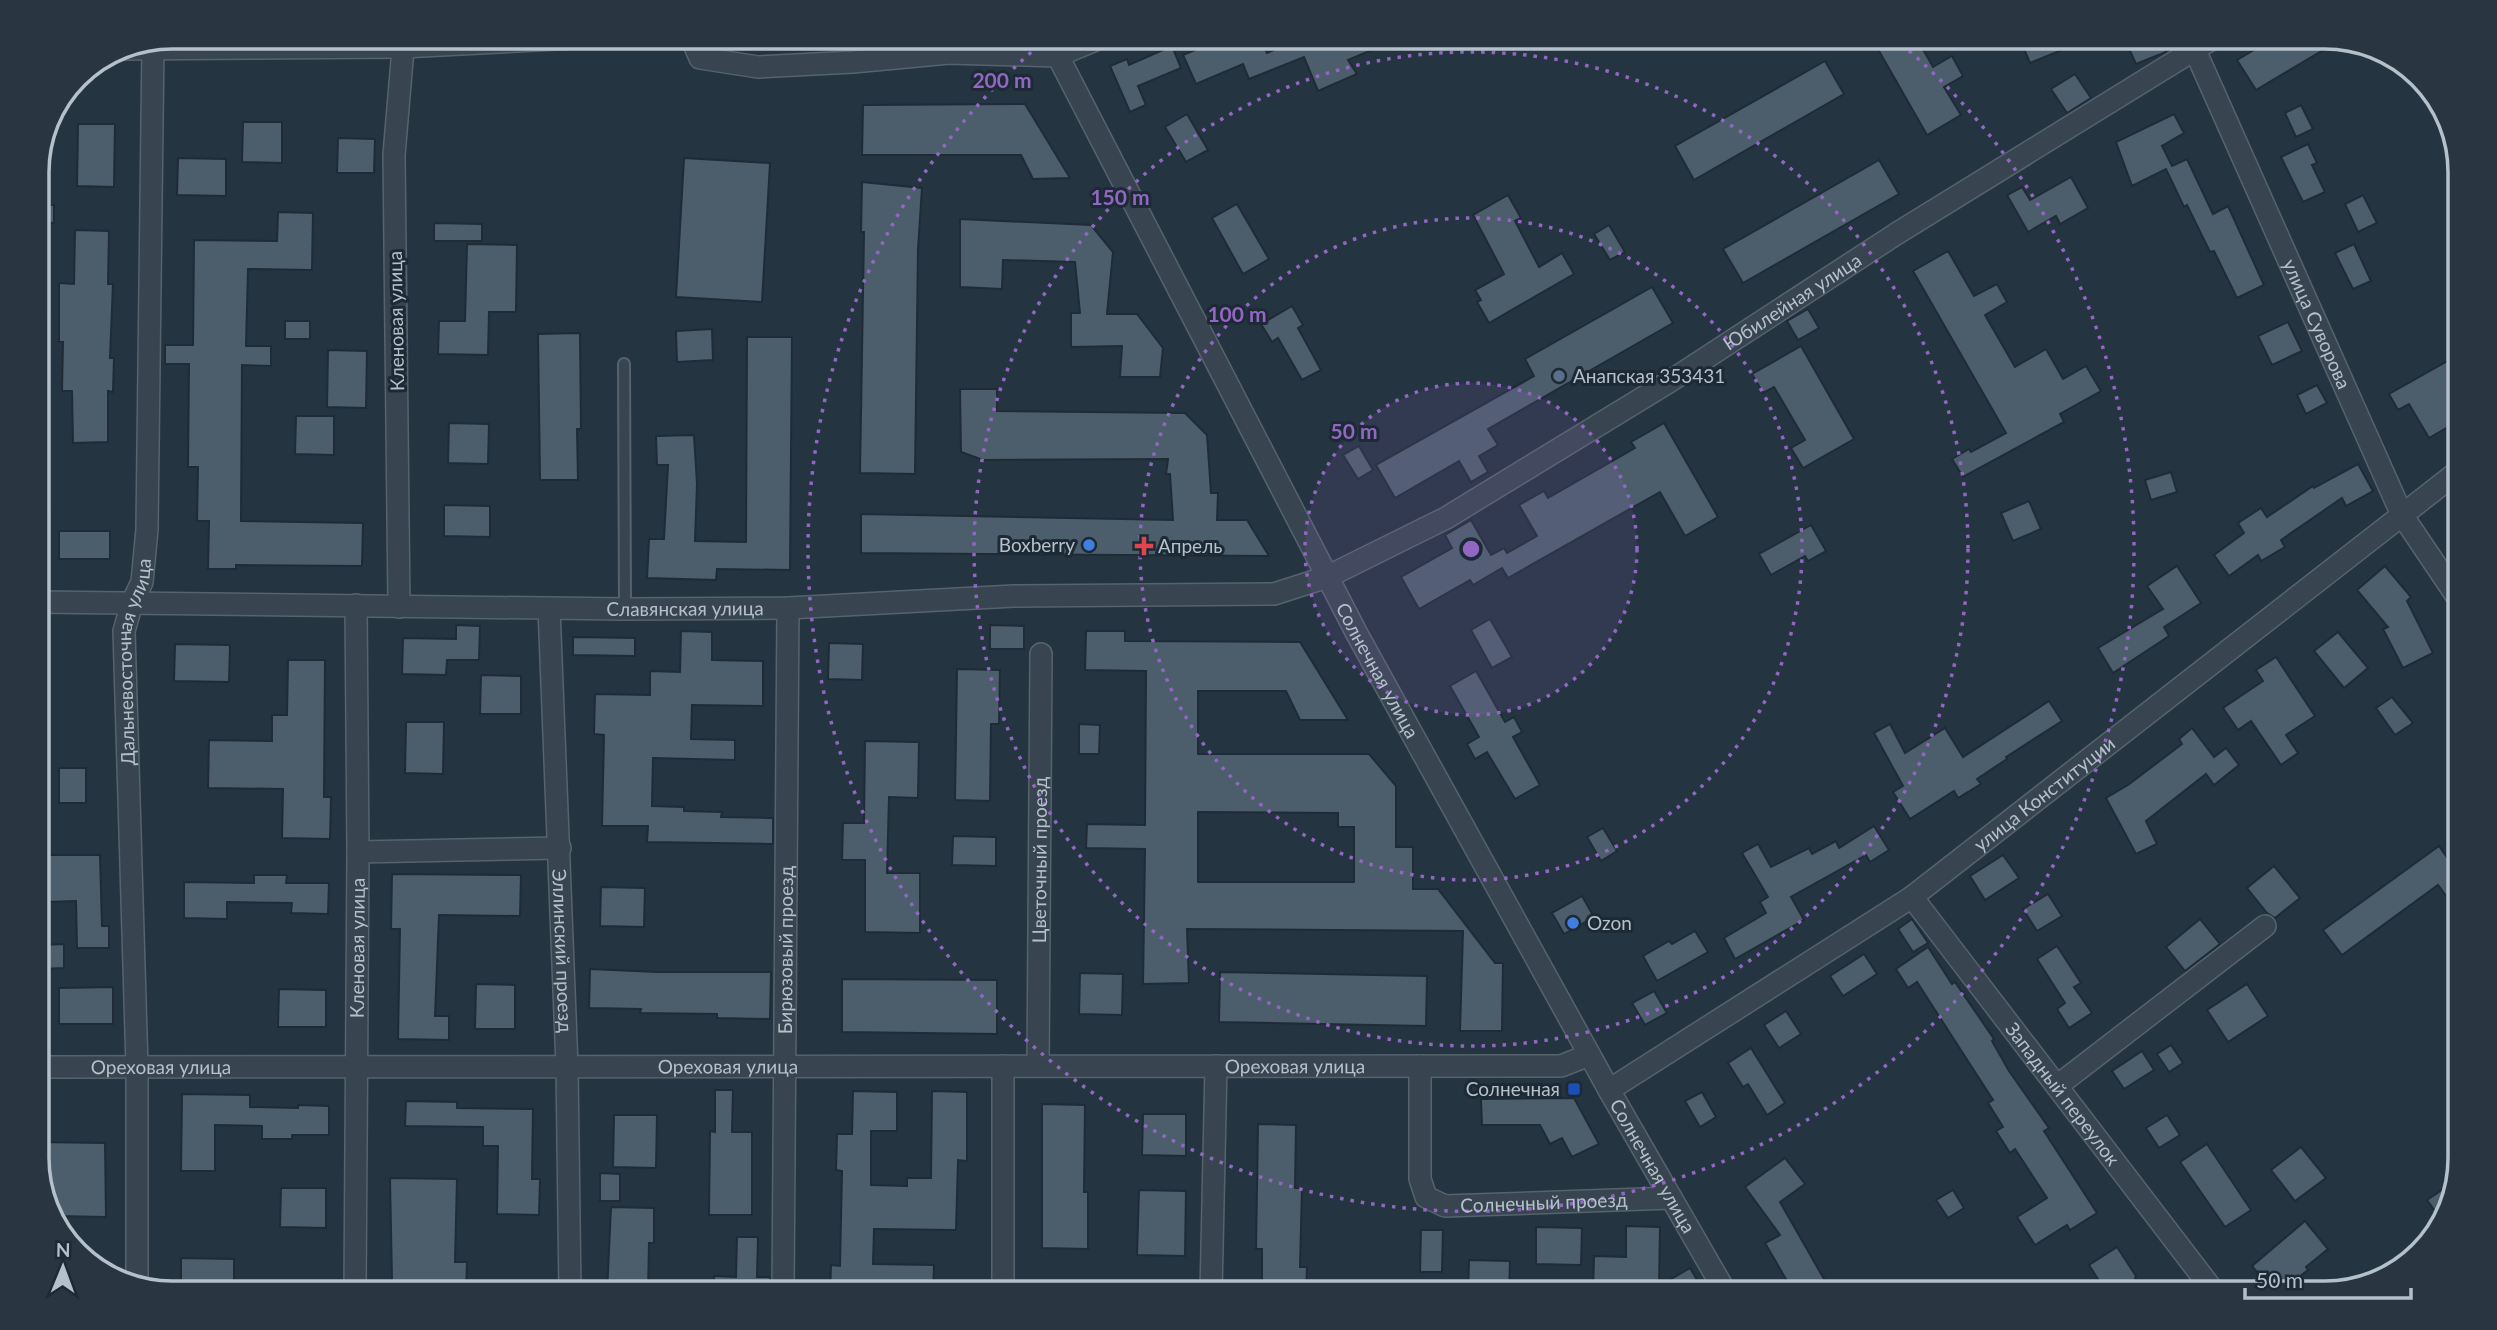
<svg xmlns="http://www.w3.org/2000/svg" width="2497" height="1330" viewBox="0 0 2497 1330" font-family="Lato,sans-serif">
<rect width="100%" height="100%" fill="#243440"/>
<g fill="#4c5d6b" stroke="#1f2c37" stroke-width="2" fill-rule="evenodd">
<polygon points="1236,37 1260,37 1267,53 1304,37 1403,37 1348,60 1357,74 1318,91 1304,57 1249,79 1243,64 1196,84 1183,55 1214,42 1216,46"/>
<polygon points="1871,37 1916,37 1933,67 1952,56 1963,76 1944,87 1961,115 1927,135"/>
<polygon points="2019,37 2057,37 2062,50 2030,63"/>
<polygon points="2135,37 2160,37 2166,52 2136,64 2126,42"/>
<polygon points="2276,37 2325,37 2340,40 2256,90 2237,60"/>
<polygon points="1172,46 1181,68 1138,86 1146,105 1130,112 1110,66 1127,59 1129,65"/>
<polygon points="1825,61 1844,94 1694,180 1675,146"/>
<polygon points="2075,74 2091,98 2067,113 2051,89"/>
<polygon points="1025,104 1070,178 1033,179 1021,155 862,155 863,105"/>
<polygon points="2301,105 2313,129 2296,137 2285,113"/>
<polygon points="1187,114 1208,150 1186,162 1165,127"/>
<polygon points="2174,114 2184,133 2162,146 2172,166 2187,159 2213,214 2228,206 2264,285 2237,298 2214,251 2210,252 2187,205 2184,207 2166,169 2132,186 2116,142"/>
<polygon points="243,122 282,122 282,163 242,162"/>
<polygon points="78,124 115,124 114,187 77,186"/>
<polygon points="338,138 375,139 374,173 337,173"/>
<polygon points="2308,144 2317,163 2312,165 2325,192 2303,202 2281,157"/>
<polygon points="178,158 226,159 226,196 177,195"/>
<polygon points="684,158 770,163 762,302 676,297"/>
<polygon points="1879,160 1899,194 1743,283 1723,249"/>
<polygon points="2071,177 2088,208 2060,224 2056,216 2028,232 2007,195 2022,187 2030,200"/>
<polygon points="862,182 922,188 918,249 915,474 860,473 864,232 861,232"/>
<polygon points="1508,195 1521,218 1515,221 1539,267 1562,253 1574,274 1489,323 1477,302 1481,300 1475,290 1504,274 1473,215"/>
<polygon points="2363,195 2377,223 2358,232 2345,204"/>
<polygon points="1237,204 1269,259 1243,274 1212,218"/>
<polygon points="37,205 54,205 54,223 37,222"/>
<polygon points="278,212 313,213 312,270 248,269 246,346 271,346 271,366 242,365 241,521 363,523 362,566 236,565 236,569 208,569 209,521 197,521 198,467 188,467 189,364 165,364 165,345 193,345 194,240 277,241"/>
<polygon points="960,219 1091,225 1113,252 1107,314 1137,314 1163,348 1160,377 1120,377 1122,346 1071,347 1071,313 1080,313 1075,262 1003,260 1002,289 960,287"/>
<polygon points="434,223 482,224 482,241 434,241"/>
<polygon points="1609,225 1625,252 1610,260 1594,234"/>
<polygon points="75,230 109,231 108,284 113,284 110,358 114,358 113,392 108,391 108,442 73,443 72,391 62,391 63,342 59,342 59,283 74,284"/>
<polygon points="467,244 517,245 516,312 489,312 488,355 438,354 439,321 465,321"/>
<polygon points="2354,244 2371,281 2353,289 2335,253"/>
<polygon points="1948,251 1974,296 1997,284 2007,302 1985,315 2015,367 2046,349 2063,379 2086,366 2101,391 2060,414 2064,422 1963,477 1952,459 1969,449 1971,452 2006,433 1913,271"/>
<polygon points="1652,287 1673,323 1488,429 1498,445 1479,456 1488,472 1471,482 1459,461 1395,498 1376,465 1534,376 1525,359"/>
<polygon points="1292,306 1303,325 1298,328 1321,370 1302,380 1278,338 1272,342 1261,324"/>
<polygon points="1808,309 1819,328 1798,340 1787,321"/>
<rect x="285" y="321" width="25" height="18"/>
<polygon points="2288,322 2302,351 2272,365 2258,336"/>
<polygon points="712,329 713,360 677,362 676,331"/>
<polygon points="580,333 581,429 577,429 578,480 540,480 538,334"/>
<polygon points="747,337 792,337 790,570 717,569 716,580 647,578 649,539 664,539 668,465 657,465 656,436 694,435 697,484 695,541 746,542"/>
<polygon points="1801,346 1854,439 1803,468 1791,448 1805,440 1774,387 1763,393 1752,374"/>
<polygon points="328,350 367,351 366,408 327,407"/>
<polygon points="2460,354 2460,420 2429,438 2409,404 2398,410 2389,394"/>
<polygon points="2317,385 2327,403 2306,414 2297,395"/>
<polygon points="960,389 997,389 997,411 1185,413 1207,435 1211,493 1218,493 1217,520 1247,520 1269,556 861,553 861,514 1173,520 1170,474 1166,474 1168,459 983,460 961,452"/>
<polygon points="296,416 334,416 334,455 295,454"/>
<polygon points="449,423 489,424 488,464 448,463"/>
<polygon points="1664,423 1718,517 1685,536 1660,492 1508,578 1502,568 1473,585 1470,580 1419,609 1401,577 1452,548 1445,535 1471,520 1491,555 1504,548 1507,553 1537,536 1519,505 1544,491 1548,498 1635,448 1631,442"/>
<polygon points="1359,446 1373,470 1358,479 1343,455"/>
<polygon points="2358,464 2373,491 2346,506 2342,498 2281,540 2285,547 2261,561 2258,555 2229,576 2214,555 2244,533 2238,523 2261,508 2267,517 2313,486 2314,488"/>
<polygon points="2171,472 2177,492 2151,500 2145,480"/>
<polygon points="2029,501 2041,529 2013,541 2001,513"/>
<polygon points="444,505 490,506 490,537 444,536"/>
<polygon points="1811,525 1826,551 1808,561 1805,556 1771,575 1759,554"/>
<rect x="59" y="531" width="51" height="28"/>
<polygon points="2177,566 2201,603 2164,627 2169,636 2113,673 2098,648 2163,609 2147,586"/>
<polygon points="2385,566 2411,597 2407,601 2433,653 2403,668 2383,629 2388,627 2357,590"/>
<polygon points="1490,619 1512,657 1492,668 1471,630"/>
<polygon points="456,625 480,626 479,660 447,660 446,675 402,674 403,638 456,639"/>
<polygon points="990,625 1024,626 1024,649 990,649"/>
<polygon points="681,631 712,632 712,660 763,661 763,706 692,705 691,739 735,740 735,760 653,758 652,806 684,807 684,811 722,812 721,817 773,818 773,844 647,842 648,826 602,826 604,735 594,734 595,694 650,695 650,671 680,672"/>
<path d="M1086,631H1125V641L1300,642L1348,720H1300L1286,691H1198V754H1369L1396,786V847H1413V889H1438L1495,963H1503L1502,1031H1460L1463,931L1187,929L1189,983L1143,984L1145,849L1086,848L1087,824L1145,825L1146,671L1085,670ZM1198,812L1338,813V827H1354V882H1198Z"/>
<polygon points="2338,632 2368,668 2344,688 2314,651"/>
<polygon points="573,637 635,638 635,656 573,655"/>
<polygon points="829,643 863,644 862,680 828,679"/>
<polygon points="175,644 230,645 229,682 174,681"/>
<polygon points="2276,657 2315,716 2286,735 2298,753 2281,765 2251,721 2238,730 2223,708 2263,681 2256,670"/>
<polygon points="288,660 325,660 324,797 331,797 330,839 282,838 283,789 208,788 209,740 272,741 272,715 287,715"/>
<polygon points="957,669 1000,670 999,724 991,724 990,801 955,800"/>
<polygon points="1476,671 1505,722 1514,717 1522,732 1513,737 1540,785 1515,799 1487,752 1475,759 1467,744 1479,737 1450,686"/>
<polygon points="481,675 521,676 521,714 480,714"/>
<polygon points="2392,697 2413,723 2395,735 2376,708"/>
<polygon points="2049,701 2062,721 2006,757 2007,759 1977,779 1981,784 1958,798 1954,791 1910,819 1893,792 1903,786 1874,733 1890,724 1905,753 1945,728 1963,757"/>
<polygon points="406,722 444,722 443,774 405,773"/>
<polygon points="1079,724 1100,725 1099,754 1079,754"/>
<polygon points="2192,728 2214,757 2226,748 2239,765 2214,785 2206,774 2146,821 2157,844 2136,854 2106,798 2128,785 2182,744 2179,739"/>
<polygon points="865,741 919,742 918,798 889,797 887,873 920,873 920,933 865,932 865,860 842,860 843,823 864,823"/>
<rect x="59" y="768" width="27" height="35"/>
<polygon points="1874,826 1889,850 1870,862 1866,855 1791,897 1804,920 1735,959 1724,938 1766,913 1760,902 1768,897 1742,853 1758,844 1771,867 1809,848 1812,854 1836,841 1839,848"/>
<polygon points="1603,828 1617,851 1601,861 1587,837"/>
<polygon points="953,836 996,837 996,866 952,865"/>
<polygon points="2439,846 2460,876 2460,915 2438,885 2342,955 2323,930"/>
<polygon points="47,855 100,855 102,926 109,926 109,948 77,948 76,901 47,902"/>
<polygon points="2003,855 2019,878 1985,900 1970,876"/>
<polygon points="2274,866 2300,898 2275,918 2267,913 2247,888"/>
<polygon points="392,874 521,875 520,916 439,915 435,1016 449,1016 449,1040 398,1039 400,929 391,929"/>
<polygon points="254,875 287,875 286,883 329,883 328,914 291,913 292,903 227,902 227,919 184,918 184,882 254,883"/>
<polygon points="601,887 645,888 644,927 600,926"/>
<polygon points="2048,894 2062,916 2037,931 2023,909"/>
<polygon points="1582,896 1594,917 1564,934 1552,913"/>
<polygon points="1912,919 1928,943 1913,952 1898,929"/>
<polygon points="2200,919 2220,944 2185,971 2166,947"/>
<polygon points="1695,931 1708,952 1657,981 1643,956 1669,941 1672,944"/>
<polygon points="64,944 64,968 42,969 42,945"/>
<polygon points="2057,946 2081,983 2074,987 2092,1013 2069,1028 2057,1009 2065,1003 2037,959"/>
<polygon points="1928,947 1952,984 1955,982 1994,1039 1992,1041 2009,1071 2049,1128 2044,1131 2097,1213 2070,1230 2067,1225 2035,1245 2017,1217 2047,1198 2015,1149 2010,1153 1996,1131 2003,1127 1988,1103 1993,1100 1917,982 1908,988 1896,969"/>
<polygon points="1864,954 1877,974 1843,996 1830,976"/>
<polygon points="590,969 657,972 771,972 770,1019 717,1018 717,1014 640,1013 641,1009 589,1008"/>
<polygon points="1220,972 1427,976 1426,1026 1219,1022"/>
<polygon points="1080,973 1123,974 1122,1015 1079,1014"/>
<polygon points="842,979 997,980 997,1034 842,1032"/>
<polygon points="476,984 515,985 515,1029 475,1029"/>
<polygon points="2247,984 2268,1016 2228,1042 2207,1010"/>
<polygon points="113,987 113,1024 59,1024 59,988"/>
<polygon points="279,989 326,990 326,1027 278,1027"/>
<polygon points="1654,991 1667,1013 1645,1025 1632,1003"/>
<polygon points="1786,1011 1801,1034 1779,1048 1764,1025"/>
<polygon points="2171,1045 2183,1063 2169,1072 2157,1054"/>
<polygon points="1751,1048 1785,1103 1767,1115 1748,1084 1743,1087 1728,1063"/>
<polygon points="2142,1051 2154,1070 2124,1089 2112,1071"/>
<polygon points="715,1090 733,1090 732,1132 752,1132 752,1215 709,1215 710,1131 715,1132"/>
<polygon points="853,1091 897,1092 897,1131 871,1131 871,1185 907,1186 907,1178 931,1178 932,1091 967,1092 967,1161 958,1160 956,1230 874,1229 873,1264 934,1265 933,1293 830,1293 831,1265 840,1266 842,1171 836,1170 837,1134 852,1134"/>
<polygon points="1702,1092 1716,1117 1700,1127 1685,1101"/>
<polygon points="182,1094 250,1095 250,1107 298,1108 298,1105 329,1106 329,1135 292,1135 292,1139 262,1139 262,1126 215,1125 215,1171 181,1171"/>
<polygon points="1574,1098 1599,1144 1572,1157 1562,1138 1550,1144 1540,1125 1482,1125 1481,1099"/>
<polygon points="406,1101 457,1102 457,1108 533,1109 532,1179 540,1179 539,1215 497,1214 498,1146 483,1146 483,1127 405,1126"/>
<polygon points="1042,1104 1085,1105 1084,1192 1088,1192 1088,1249 1042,1248"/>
<polygon points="1143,1114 1186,1114 1186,1156 1142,1155"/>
<polygon points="614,1115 657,1115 656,1168 613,1167"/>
<polygon points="2167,1115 2180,1135 2159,1148 2146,1128"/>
<polygon points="1258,1124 1296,1125 1295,1188 1302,1188 1300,1267 1307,1267 1306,1293 1262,1293 1262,1249 1256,1249"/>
<polygon points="38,1142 105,1143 106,1217 54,1216 37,1168"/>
<polygon points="2207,1144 2251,1210 2225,1227 2180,1162"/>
<polygon points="2301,1147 2326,1178 2295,1201 2271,1170"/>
<polygon points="1785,1158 1805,1184 1780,1202 1832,1293 1794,1293 1765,1243 1780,1235 1745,1187"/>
<polygon points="600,1173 620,1174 620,1201 600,1201"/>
<polygon points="390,1178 457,1179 455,1262 467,1262 466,1293 426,1293 426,1282 392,1282"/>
<polygon points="2455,1181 2446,1218 2443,1222 2427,1200"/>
<polygon points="281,1188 326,1188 326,1228 280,1227"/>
<polygon points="1139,1190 1186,1191 1185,1256 1137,1255"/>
<polygon points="1953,1190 1964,1208 1948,1218 1936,1200"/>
<polygon points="611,1207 654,1208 654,1243 649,1243 648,1293 607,1293"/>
<polygon points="2305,1221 2328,1249 2306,1267 2308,1270 2294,1281 2302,1293 2274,1293 2252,1266"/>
<polygon points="1626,1226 1660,1227 1659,1286 1690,1268 1705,1293 1593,1293 1594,1256 1626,1257"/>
<polygon points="1536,1227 1582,1228 1581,1265 1536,1264"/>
<polygon points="1421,1230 1443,1230 1442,1272 1420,1272"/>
<polygon points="737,1237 758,1237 757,1277 770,1277 770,1293 714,1293 714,1276 736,1277"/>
<polygon points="2117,1247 2136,1276 2135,1278 2145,1293 2107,1293 2089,1265"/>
<polygon points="181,1258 234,1259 234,1290 181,1289"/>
<polygon points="1469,1260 1510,1261 1509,1293 1468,1293"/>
</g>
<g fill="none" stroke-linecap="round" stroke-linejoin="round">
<defs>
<polyline id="lane" points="624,364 625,609"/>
<g id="street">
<polyline points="691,37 700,58 758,67 853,62 949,53 1057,56 1103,37"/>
<path id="s1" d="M1048,37L1357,634L1609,1090L1726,1293"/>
<path id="s2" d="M2190,39L2402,515L2460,601"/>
<polyline points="117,49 403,47 593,37"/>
<path id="s3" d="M37,602L625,609L788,608L1014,596L1274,594L1327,577L1446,518L1672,380L1896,234L2215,37"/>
<polyline points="399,607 394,155 404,37"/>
<path id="s4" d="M549,608L567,1066L570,1293"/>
<polyline points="358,852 560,848"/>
<path id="s5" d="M1912,897L2215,1293"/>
<polyline points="1003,1066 1003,1293"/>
<path id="s6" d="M1038,1066L1041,654"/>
<path id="s7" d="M1420,1066V1179L1426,1197L1445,1206L1671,1198"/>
<path id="s8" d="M37,1067L1561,1066L1589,1055"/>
<polyline points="2057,1086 2265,926"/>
<path id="s9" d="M1609,1090L1912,897L2460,470"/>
<path id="s10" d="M137,1285V1067L124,631L132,603L142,582L147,529L153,41"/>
<path id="s11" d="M355,1293L358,852L356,605"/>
<path id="s12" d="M783,1293L788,608"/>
<polyline points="1211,1293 1216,1066"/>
</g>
</defs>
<use href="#lane" stroke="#56636d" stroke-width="14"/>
<use href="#street" stroke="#56636d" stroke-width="24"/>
<use href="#lane" stroke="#384550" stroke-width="10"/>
<use href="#street" stroke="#384550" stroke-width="21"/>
</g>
<circle cx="1471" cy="549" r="166" fill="#9267c3" fill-opacity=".12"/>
<g fill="none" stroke="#9267c3" stroke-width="3.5" stroke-dasharray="3.5 7">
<circle cx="1471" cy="549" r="166"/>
<circle cx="1471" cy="549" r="331"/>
<circle cx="1471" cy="549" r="497"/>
<path d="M1893 37A663 663 0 1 1 1049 37"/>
</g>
<circle fill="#5c6f8a" stroke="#1d2a35" stroke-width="2.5" cx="1559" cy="376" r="7"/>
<g fill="#3f7fe0" stroke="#1d2a35" stroke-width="2.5">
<circle cx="1089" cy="545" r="7"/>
<circle cx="1573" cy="923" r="7"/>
</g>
<path fill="#e0444e" stroke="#1d2a35" stroke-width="2.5" d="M1140.5 535.5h7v7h7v7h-7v7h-7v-7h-7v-7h7z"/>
<rect fill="#1a4fb4" stroke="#1d2a35" stroke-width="2.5" x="1567" y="1082" width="14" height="14" rx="3.5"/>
<g text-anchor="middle" stroke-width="6" stroke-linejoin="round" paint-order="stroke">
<g font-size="19" fill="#b4c0ca" stroke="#1d2a35">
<text dy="7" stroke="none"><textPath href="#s3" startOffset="1834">Юбилейная улица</textPath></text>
<text transform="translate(396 321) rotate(-91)" y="7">Кленовая улица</text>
<text dy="7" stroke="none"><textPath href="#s2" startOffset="312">улица Суворова</textPath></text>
<text dy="7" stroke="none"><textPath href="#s3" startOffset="648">Славянская улица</textPath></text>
<text dy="7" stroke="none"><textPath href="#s10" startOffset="625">Дальневосточная улица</textPath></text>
<text dy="7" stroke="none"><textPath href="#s1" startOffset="714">Солнечная улица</textPath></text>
<text dy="7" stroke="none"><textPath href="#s9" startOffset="527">улица Конституции</textPath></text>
<text dy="7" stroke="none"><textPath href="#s6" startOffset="206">Цветочный проезд</textPath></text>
<text dy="7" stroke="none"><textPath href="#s11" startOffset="345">Кленовая улица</textPath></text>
<text dy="7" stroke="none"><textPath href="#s4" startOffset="343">Эллинский проезд</textPath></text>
<text dy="7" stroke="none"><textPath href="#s12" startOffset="343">Бирюзовый проезд</textPath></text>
<text dy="7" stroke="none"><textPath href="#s8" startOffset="691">Ореховая улица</textPath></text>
<text dy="7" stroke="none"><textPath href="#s8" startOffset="1258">Ореховая улица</textPath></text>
<text dy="7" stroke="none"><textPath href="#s8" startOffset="124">Ореховая улица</textPath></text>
<text dy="7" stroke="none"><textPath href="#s5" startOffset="248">Западный переулок</textPath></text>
<text dy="7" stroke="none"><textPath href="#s1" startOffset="1281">Солнечная улица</textPath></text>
<text dy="7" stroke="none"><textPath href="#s7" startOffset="252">Солнечный проезд</textPath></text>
</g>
<g font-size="19" fill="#b4c0ca" stroke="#1d2a35" text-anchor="start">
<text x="1573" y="383">Анапская 353431</text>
<text x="1075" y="552" text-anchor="end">Boxberry</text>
<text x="1158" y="553">Апрель</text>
<text x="1587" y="930">Ozon</text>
<text x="1560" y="1096" text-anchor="end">Солнечная</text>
</g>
</g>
<path d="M0 0H2497V1330H0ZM172 49H2325A123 123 0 0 1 2448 172V1158A123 123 0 0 1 2325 1281H172A123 123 0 0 1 49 1158V172A123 123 0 0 1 172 49Z" fill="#293641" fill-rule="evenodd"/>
<path fill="none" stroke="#b4c0ca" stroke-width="3.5" d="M172 49H2325A123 123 0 0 1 2448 172V1158A123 123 0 0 1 2325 1281H172A123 123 0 0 1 49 1158V172A123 123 0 0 1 172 49Z"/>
<circle cx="1471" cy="549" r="10" fill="#9267c3" stroke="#1d2a35" stroke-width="3.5"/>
<g font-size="21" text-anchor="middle" font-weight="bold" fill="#9267c3" stroke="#1d2a35" stroke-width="6" stroke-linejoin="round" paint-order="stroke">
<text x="1002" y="88">200 m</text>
<text x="1120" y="205">150 m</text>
<text x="1237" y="322">100 m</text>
<text x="1354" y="439">50 m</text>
</g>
<g transform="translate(63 1267) rotate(1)" stroke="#1d2a35" stroke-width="5" paint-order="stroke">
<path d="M0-5L12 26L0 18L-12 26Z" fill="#b4c0ca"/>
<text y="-10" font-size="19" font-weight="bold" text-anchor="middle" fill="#b4c0ca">N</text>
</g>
<path d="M2245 1288v10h166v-10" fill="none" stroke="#b4c0ca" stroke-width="3.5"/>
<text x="2256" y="1288" font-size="21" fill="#b4c0ca" stroke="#1d2a35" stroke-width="5" paint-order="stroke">50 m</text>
</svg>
